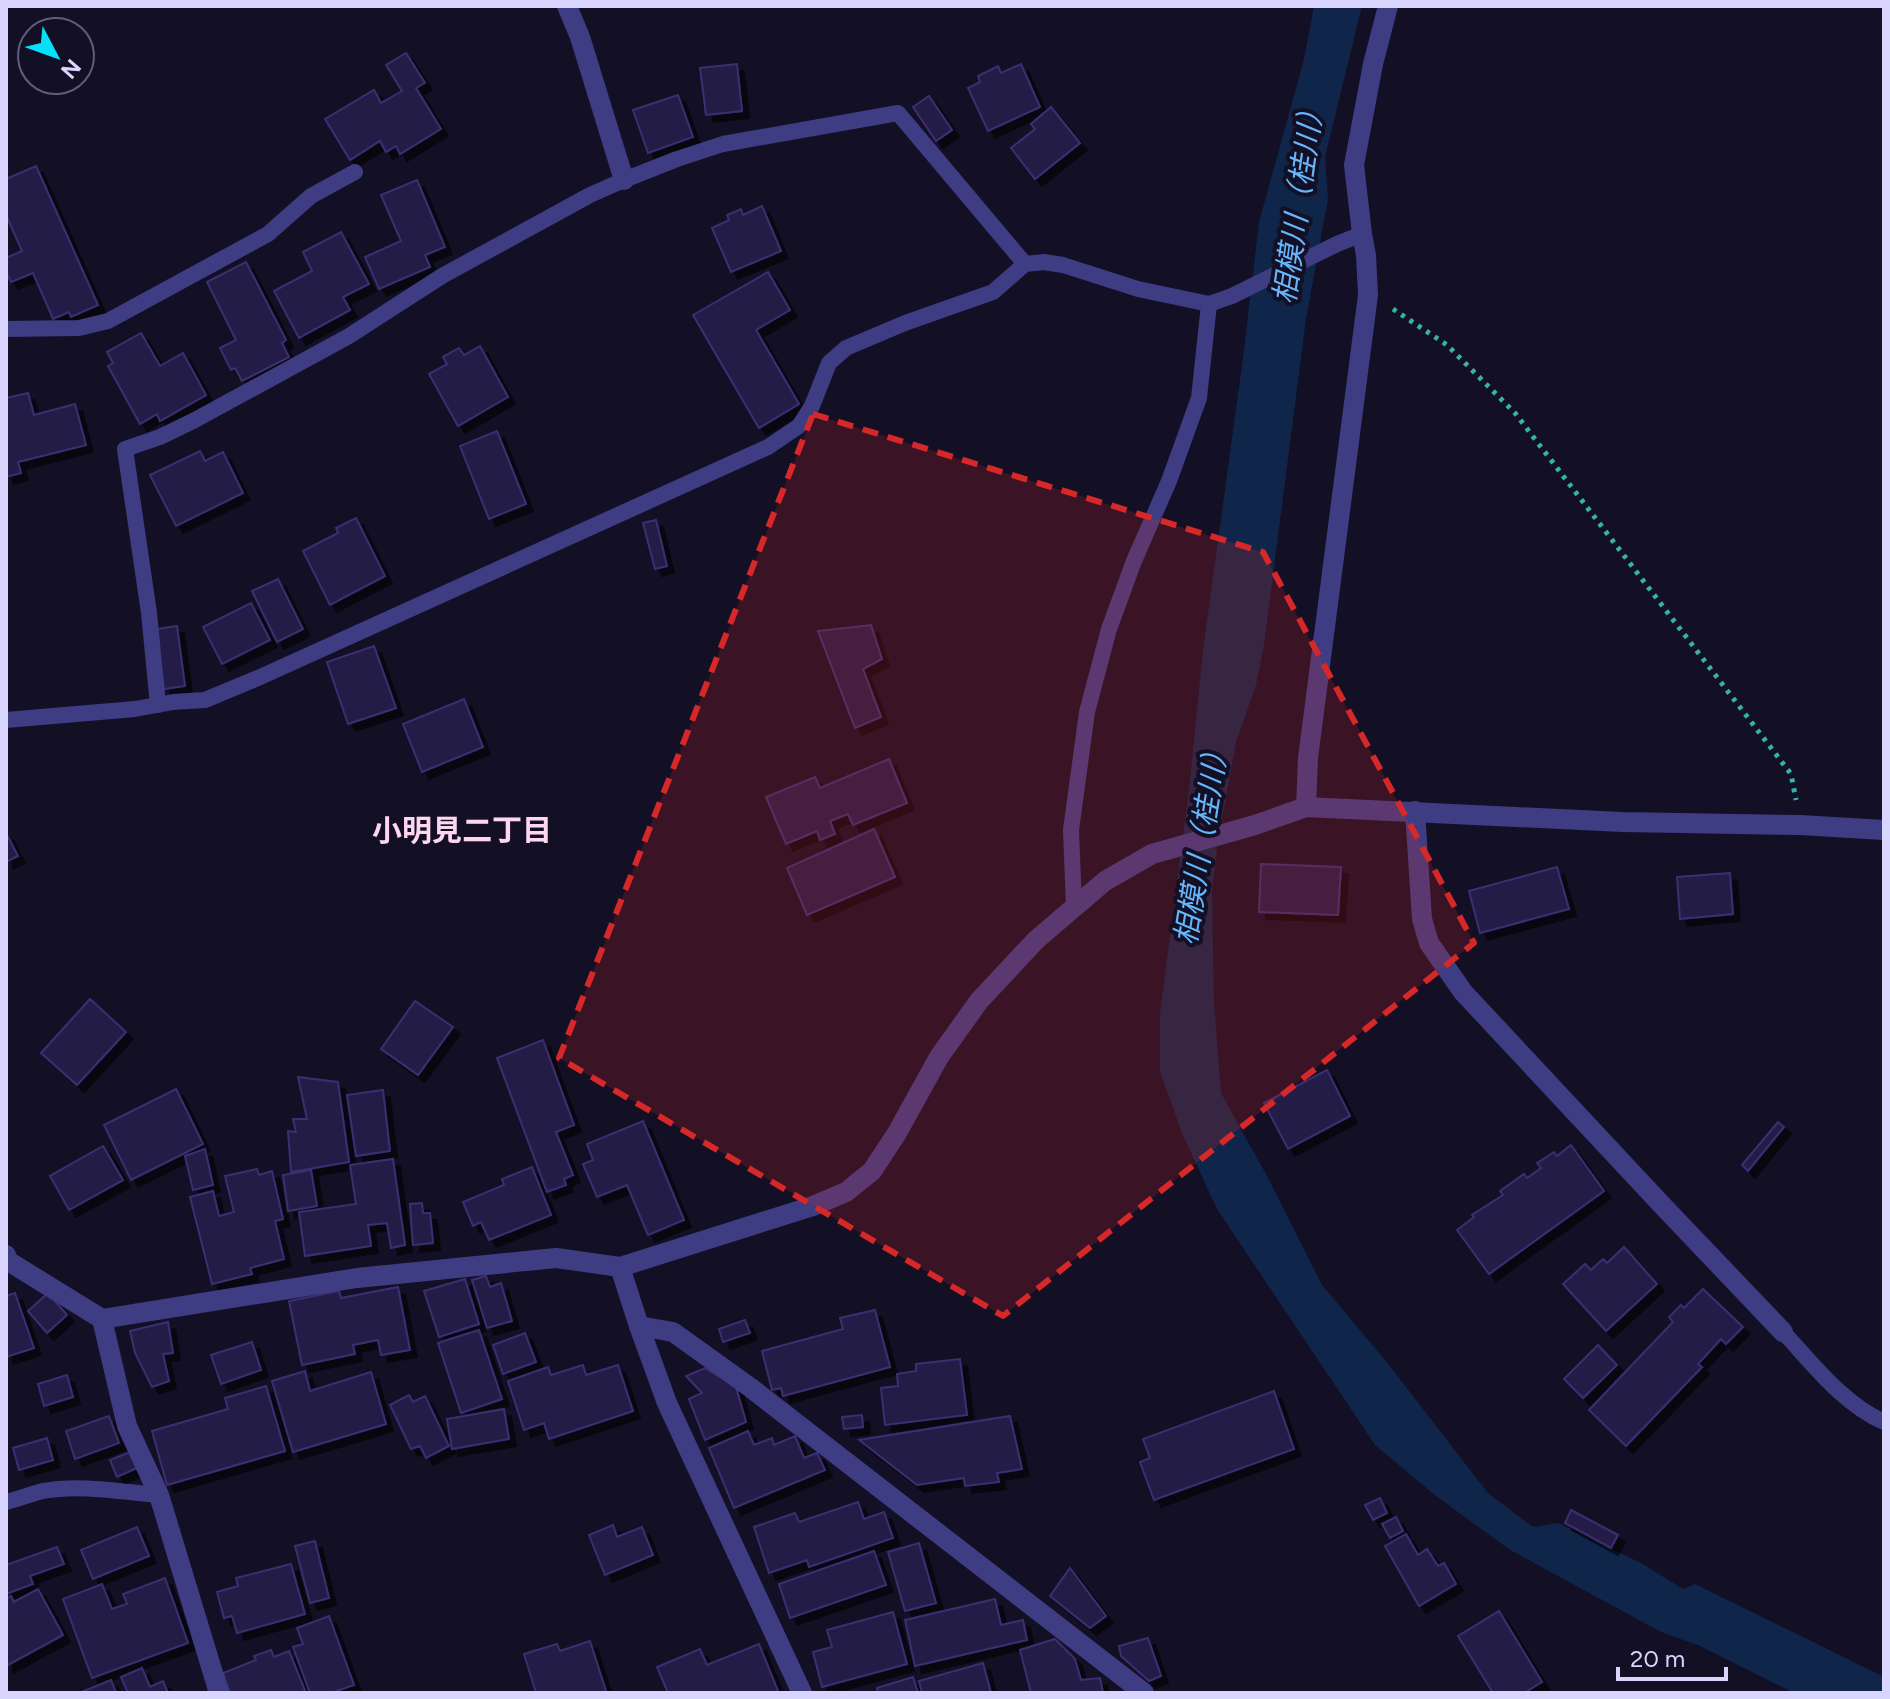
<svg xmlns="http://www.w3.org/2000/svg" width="1890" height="1699" viewBox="0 0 1890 1699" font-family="Figtree,'Noto Sans JP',sans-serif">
<defs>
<filter id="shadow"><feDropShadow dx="7" dy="7" stdDeviation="0" flood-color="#0009"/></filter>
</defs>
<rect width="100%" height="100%" fill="#130f25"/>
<polygon fill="#0f2549" points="1314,6 1362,6 1325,157 1328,199 1306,319 1264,645 1256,685 1236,742 1217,848 1212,891 1214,1002 1221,1093 1266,1174 1322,1285 1385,1360 1488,1493 1533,1527 1558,1523 1641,1563 1683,1589 1695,1584 1884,1677 1884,1693 1794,1693 1700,1646 1661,1632 1510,1550 1436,1496 1375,1445 1217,1209 1182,1133 1160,1072 1160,1013 1189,790 1203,650 1243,358 1259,222 1304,59"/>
<g fill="#241c46" stroke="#3c2f71" stroke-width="2" filter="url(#shadow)">
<polygon points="406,53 425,83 416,88 441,129 400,154 396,146 386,152 380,141 350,160 325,119 374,90 381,103 402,91 386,65"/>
<polygon points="737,64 742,111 706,115 700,68"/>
<polygon points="1021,64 1040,107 988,131 968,88 980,82 978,76 998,66 1001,73"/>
<polygon points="678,95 693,137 648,153 633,110"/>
<polygon points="929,96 952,130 936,141 913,107"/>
<polygon points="1051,107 1080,143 1035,179 1011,148 1035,129 1031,124"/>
<polygon points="36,166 98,305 71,317 69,312 53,319 33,273 11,282 6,272 6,258 22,251 6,215 6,179"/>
<polygon points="417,180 445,247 425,255 430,267 379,289 365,257 401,241 381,195"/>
<polygon points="762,206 781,251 731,272 712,228 729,220 727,215 741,209 743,215"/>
<polygon points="341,232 369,284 343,297 350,310 299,338 274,291 312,271 303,252"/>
<polygon points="246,262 286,340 282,343 289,357 242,381 235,368 231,370 220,348 236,340 207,282"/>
<polygon points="768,272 790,310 756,330 799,404 759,428 693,315"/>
<polygon points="141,333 160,366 183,353 206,395 160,421 157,414 140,424 108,366 113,363 107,352"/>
<polygon points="480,346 508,397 458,426 429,374 447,364 443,357 459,348 464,355"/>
<polygon points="28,393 34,415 75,404 86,445 18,462 21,473 6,477 6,398"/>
<polygon points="497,431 526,504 489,519 460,446"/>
<polygon points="200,451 205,461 223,452 243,493 176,526 150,475"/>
<polygon points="356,518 385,576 330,605 303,551 338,533 336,528"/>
<polygon points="656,520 667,566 655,569 643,523"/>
<polygon points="278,579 303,629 277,642 252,591"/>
<polygon points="251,603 270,640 222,664 203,627"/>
<polygon points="871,625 882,659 863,669 881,717 855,728 818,631"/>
<polygon points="177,626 185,686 164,689 156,629"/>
<polygon points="374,646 396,708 348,724 327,662"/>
<polygon points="464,699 483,747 422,772 403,724"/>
<polygon points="889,759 907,803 853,825 848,814 830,821 835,834 820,840 817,831 786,844 766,797 815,777 820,788"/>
<polygon points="874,829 895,877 807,915 787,868"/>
<polygon points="6,833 18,856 6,862"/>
<polygon points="1261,864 1341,867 1338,915 1259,912"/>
<polygon points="1557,867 1569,909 1480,933 1469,891"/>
<polygon points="1730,873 1733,914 1680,919 1677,877"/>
<polygon points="90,999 126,1032 77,1085 41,1053"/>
<polygon points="415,1001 453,1027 418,1075 381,1049"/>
<polygon points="543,1040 574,1125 556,1132 573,1175 564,1179 566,1185 547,1192 497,1058"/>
<polygon points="1327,1070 1350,1116 1288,1149 1264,1103"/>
<polygon points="298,1077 338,1082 349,1162 291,1172 288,1131 296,1132 293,1119 307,1119"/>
<polygon points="176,1089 203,1144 131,1180 104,1125"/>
<polygon points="383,1090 390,1151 356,1156 347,1095"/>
<polygon points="643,1121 684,1220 648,1235 627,1185 597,1197 583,1164 593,1160 587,1144"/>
<polygon points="1778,1122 1784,1127 1748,1171 1742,1165"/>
<polygon points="1571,1145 1604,1191 1489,1274 1457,1230 1474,1217 1472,1215 1503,1195 1500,1191 1524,1174 1527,1178 1541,1168 1537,1163 1554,1152 1557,1156"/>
<polygon points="103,1146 123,1180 69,1210 50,1176"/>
<polygon points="205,1149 213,1185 193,1190 185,1156"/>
<polygon points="393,1159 405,1245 391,1248 387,1223 368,1225 371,1246 305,1256 299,1212 356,1204 350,1165"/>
<polygon points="532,1167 551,1215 489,1240 481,1222 473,1226 463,1202 504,1185 502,1179"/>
<polygon points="257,1169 259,1175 272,1171 283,1219 275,1221 284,1259 250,1268 252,1274 212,1284 190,1197 213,1191 219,1216 234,1212 225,1176"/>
<polygon points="311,1170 317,1206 288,1211 283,1175"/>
<polygon points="422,1203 423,1213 430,1213 433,1243 413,1245 410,1204"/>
<polygon points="1624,1247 1657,1284 1606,1331 1563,1284 1585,1264 1591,1270 1603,1259 1607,1263"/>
<polygon points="486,1276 490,1287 501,1283 512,1321 487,1328 472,1280"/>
<polygon points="465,1279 479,1324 439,1337 424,1291"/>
<polygon points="398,1287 410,1350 381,1355 378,1340 353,1345 355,1354 302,1365 289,1301 339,1291 341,1298"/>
<polygon points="1703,1289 1743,1327 1726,1344 1721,1339 1698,1364 1702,1367 1626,1446 1589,1410 1673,1322 1669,1317 1681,1305 1684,1308"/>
<polygon points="15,1293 34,1348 6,1357 6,1296"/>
<polygon points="48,1293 67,1315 47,1333 28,1311"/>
<polygon points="875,1310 890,1367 783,1396 781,1388 772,1390 762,1351 843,1329 840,1318"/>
<polygon points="745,1320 750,1333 723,1342 719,1329"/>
<polygon points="168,1322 173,1353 163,1354 169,1381 152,1387 135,1353 130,1331"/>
<polygon points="479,1330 502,1399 461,1413 438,1343"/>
<polygon points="525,1333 536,1362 503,1374 493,1345"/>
<polygon points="252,1342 261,1370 221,1384 211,1355"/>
<polygon points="1598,1345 1617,1365 1583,1398 1564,1379"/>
<polygon points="960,1359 967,1415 885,1425 881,1388 898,1386 897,1374 916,1371 916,1364"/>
<polygon points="583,1365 586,1375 618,1365 633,1411 549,1439 544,1423 524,1430 508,1381 548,1367 551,1375"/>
<polygon points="705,1368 736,1387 746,1422 705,1440 689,1399 702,1393 686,1376"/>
<polygon points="305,1371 310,1391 371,1372 386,1424 293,1452 272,1381"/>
<polygon points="67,1375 73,1397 44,1406 38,1384"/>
<polygon points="266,1386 285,1451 167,1485 152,1431 228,1409 225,1398"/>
<polygon points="1274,1391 1294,1449 1154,1500 1140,1462 1150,1458 1143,1439"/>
<polygon points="409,1395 413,1402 425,1396 449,1446 426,1458 420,1446 411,1449 390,1405"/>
<polygon points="504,1409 509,1439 452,1449 447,1419"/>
<polygon points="862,1415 863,1427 844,1429 842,1417"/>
<polygon points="109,1416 119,1443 75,1459 66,1431"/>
<polygon points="1010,1416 1022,1469 997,1473 999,1482 965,1486 964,1478 917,1485 859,1440"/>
<polygon points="748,1431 754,1445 772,1438 774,1445 795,1436 804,1458 817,1453 825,1470 734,1508 709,1448"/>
<polygon points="47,1438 53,1460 19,1470 13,1448"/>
<polygon points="130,1452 137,1468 117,1477 110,1460"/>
<polygon points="1380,1498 1387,1513 1373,1520 1365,1505"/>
<polygon points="858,1502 864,1519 884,1512 893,1538 809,1567 807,1560 769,1573 754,1527 795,1513 799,1522"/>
<polygon points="1571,1510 1618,1535 1611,1548 1565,1523"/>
<polygon points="1396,1517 1403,1531 1390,1538 1382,1524"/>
<polygon points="613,1525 617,1537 642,1527 653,1555 605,1575 589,1535"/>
<polygon points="137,1527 149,1556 93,1579 81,1550"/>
<polygon points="1406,1534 1418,1555 1427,1549 1438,1566 1444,1563 1456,1584 1419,1606 1385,1546"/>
<polygon points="315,1541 329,1598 310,1603 295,1546"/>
<polygon points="919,1543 936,1603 905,1611 888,1552"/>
<polygon points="57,1547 64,1564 30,1576 33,1584 6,1594 6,1565"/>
<polygon points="874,1551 886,1585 790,1618 779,1584"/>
<polygon points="291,1564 305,1614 237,1633 232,1616 224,1618 217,1592 238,1586 236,1578"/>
<polygon points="1070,1568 1106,1616 1090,1628 1050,1596"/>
<polygon points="165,1578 188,1643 92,1678 63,1599 102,1584 112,1609 127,1604 123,1594"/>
<polygon points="38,1589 63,1635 6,1666 6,1599 11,1596 14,1602"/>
<polygon points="995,1599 1001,1625 1023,1620 1027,1640 915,1666 905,1620"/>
<polygon points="1499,1611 1542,1682 1524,1693 1493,1693 1458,1636"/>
<polygon points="893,1612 907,1664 822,1687 813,1652 832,1647 827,1630"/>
<polygon points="329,1616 354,1685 331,1693 310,1693 293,1647 303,1644 297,1628"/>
<polygon points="1148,1638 1161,1676 1149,1681 1121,1656 1119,1646"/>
<polygon points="1055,1639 1075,1659 1081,1680 1100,1678 1103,1693 1031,1693 1020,1650"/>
<polygon points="590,1641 606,1691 600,1693 536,1693 524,1654 557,1644 560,1651"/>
<polygon points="759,1644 778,1691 773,1693 668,1693 657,1667 700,1649 707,1665"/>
<polygon points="271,1650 274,1657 289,1651 306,1693 230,1693 223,1673 256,1660 254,1656"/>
<polygon points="983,1663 991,1693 922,1693 919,1681"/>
<polygon points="142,1668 150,1687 163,1681 168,1693 128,1693 121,1677"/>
<polygon points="913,1677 918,1693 878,1693 877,1688"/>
<polygon points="111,1680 116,1693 79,1693"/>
</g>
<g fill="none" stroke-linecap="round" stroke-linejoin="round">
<polyline stroke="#32b4ac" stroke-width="5" stroke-dasharray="4 6" stroke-linecap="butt" points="1393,309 1447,345 1515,413 1791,774 1796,800"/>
<g stroke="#3e3c83" stroke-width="16">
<polyline points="6,329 79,328 108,321 268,234 311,196 355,172"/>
<polyline points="158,705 149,613 125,449 160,437 195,420 349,336 442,276 590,195 624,180 677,159 723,144 898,113 1025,264"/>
<polyline points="6,720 135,709 173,702 205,700 258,678 768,447 799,426 812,406 829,363 846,348 905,323 993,292 1025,264 1044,262 1063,265 1138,289 1209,304 1232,296 1337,244 1362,234"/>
<polyline points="1074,908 1071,830 1087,712 1109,629 1134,561 1169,481 1199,398 1209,304"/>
<path d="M1783,1332C1813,1364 1843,1404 1884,1422"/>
<path d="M6,1502C18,1499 31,1494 43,1491C80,1484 122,1492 159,1495"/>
</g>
<g stroke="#3e3c83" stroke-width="20">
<polyline points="567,6 580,37 624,180"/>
<polyline points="1306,807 1308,758 1368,295 1366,255 1362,234 1354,165 1373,64 1388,6"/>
<polyline points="1415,811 1422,919 1429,943 1463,992 1661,1204 1783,1332"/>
<polyline points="6,1255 8,1261 102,1319 357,1278 556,1258 620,1267 813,1206 846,1192 872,1171 897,1133 939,1057 979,1001 1036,940 1105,881 1152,854 1255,825 1306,807 1622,822 1800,825 1884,830"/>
<polyline points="620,1267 639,1326 667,1403 802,1693"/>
<polyline points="102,1319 127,1426 159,1495 219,1693"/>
<polyline points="639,1326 673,1332 751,1388 1144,1693"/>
</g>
</g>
<path fill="#d62828" fill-opacity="0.2" stroke="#d62828" stroke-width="6" stroke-dasharray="16 10" stroke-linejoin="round" d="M813,414L1263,552L1474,943L1003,1316L559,1058Z"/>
<g text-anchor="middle" stroke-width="8" stroke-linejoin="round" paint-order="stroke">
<g font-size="30" font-style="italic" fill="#65b6fb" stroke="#130f25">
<text transform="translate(1299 200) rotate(-82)" y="10">相模川（桂川）</text>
<text transform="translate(1202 841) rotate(-81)" y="10">相模川（桂川）</text>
</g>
<g font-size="30" font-weight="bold" fill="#fed6f0" stroke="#130f25">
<text x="462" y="841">小明見二丁目</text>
</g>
</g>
<rect width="1890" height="1699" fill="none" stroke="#d9d5fe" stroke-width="16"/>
<g transform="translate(56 56) rotate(131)"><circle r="38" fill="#130f25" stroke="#625e7c" stroke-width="2"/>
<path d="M0-6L14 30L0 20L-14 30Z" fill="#06e0f8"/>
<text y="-12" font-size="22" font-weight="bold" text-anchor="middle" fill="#d9d5fe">N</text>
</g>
<path d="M1618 1667v12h108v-12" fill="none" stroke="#d9d5fe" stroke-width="4"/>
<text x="1630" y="1667" font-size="24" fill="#d9d5fe" stroke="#130f25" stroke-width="6" paint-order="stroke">20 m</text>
</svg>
